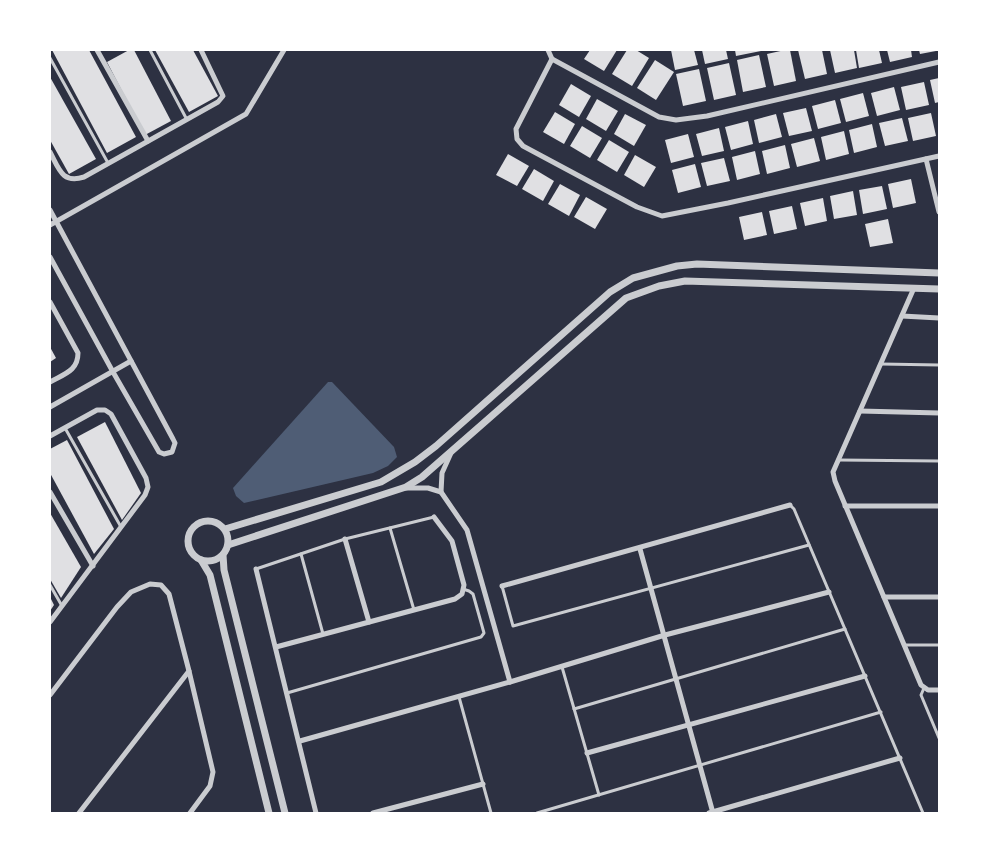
<svg xmlns="http://www.w3.org/2000/svg" width="989" height="863" viewBox="0 0 989 863" font-family="'Times New Roman',serif">
<rect width="100%" height="100%" fill="#2d3142"/>
<polygon fill="#4f5d75" points="328,382 332,382 394,447 397,457 388,466 373,473 244,503 236,496 233,488"/>
<g fill="#e0e0e3">
<polygon points="52,50 89,50 136,137 107,153"/>
<polygon points="129,50 134,50 171,121 145,135 107,62"/>
<polygon points="155,50 193,50 218,96 189,112"/>
<polygon points="590,50 617,50 604,71 584,59"/>
<polygon points="627,50 636,50 649,58 632,86 612,74"/>
<polygon points="671,50 694,50 698,65 675,70"/>
<polygon points="702,50 726,50 728,59 705,64"/>
<polygon points="735,50 761,50 761,51 736,56"/>
<polygon points="785,50 790,50 796,81 774,86 767,54"/>
<polygon points="798,50 822,50 827,74 805,79"/>
<polygon points="830,50 854,50 857,68 835,73"/>
<polygon points="856,50 879,50 882,63 859,68"/>
<polygon points="887,50 911,50 912,57 890,62"/>
<polygon points="919,50 936,50 936,51 920,54"/>
<polygon points="759,55 766,87 743,92 737,60"/>
<polygon points="655,60 674,72 656,100 637,88"/>
<polygon points="729,63 736,95 714,100 707,68"/>
<polygon points="699,69 706,101 683,106 676,74"/>
<polygon points="50,77 96,159 69,174 50,140"/>
<polygon points="939,78 939,102 935,103 930,80"/>
<polygon points="924,82 929,105 906,110 901,87"/>
<polygon points="571,84 591,96 579,117 559,105"/>
<polygon points="894,87 900,110 877,116 871,93"/>
<polygon points="863,93 869,116 846,122 840,99"/>
<polygon points="597,99 618,111 606,131 586,119"/>
<polygon points="835,100 841,123 818,129 812,106"/>
<polygon points="806,108 812,131 789,136 783,113"/>
<polygon points="555,112 575,124 564,144 543,132"/>
<polygon points="931,113 936,136 913,141 908,118"/>
<polygon points="625,114 646,125 634,146 614,134"/>
<polygon points="776,114 782,137 759,143 754,120"/>
<polygon points="902,118 908,141 885,146 879,123"/>
<polygon points="748,121 753,144 731,150 725,127"/>
<polygon points="872,124 877,147 854,153 849,130"/>
<polygon points="582,126 602,138 590,158 570,146"/>
<polygon points="719,128 724,151 702,156 696,134"/>
<polygon points="844,131 849,154 826,160 821,137"/>
<polygon points="688,134 694,157 671,163 665,140"/>
<polygon points="814,138 820,161 797,167 791,144"/>
<polygon points="609,140 629,152 617,172 597,160"/>
<polygon points="785,145 790,168 767,174 762,151"/>
<polygon points="755,151 760,174 737,180 732,157"/>
<polygon points="508,154 529,166 517,186 496,175"/>
<polygon points="635,155 656,167 644,187 624,175"/>
<polygon points="724,158 730,181 707,186 701,163"/>
<polygon points="695,164 701,187 678,193 672,170"/>
<polygon points="534,169 554,181 543,201 522,189"/>
<polygon points="911,179 916,203 893,208 888,184"/>
<polygon points="560,184 580,195 569,216 548,204"/>
<polygon points="882,186 887,209 863,214 859,190"/>
<polygon points="853,191 857,215 834,219 830,196"/>
<polygon points="586,197 607,209 595,229 574,217"/>
<polygon points="823,198 827,221 805,226 800,203"/>
<polygon points="792,206 797,229 774,234 769,211"/>
<polygon points="762,212 767,235 744,240 739,217"/>
<polygon points="888,219 893,243 870,247 865,224"/>
<polygon points="50,347 56,358 50,362"/>
<polygon points="105,422 141,493 122,520 77,437"/>
<polygon points="67,440 114,529 94,554 50,473 50,449"/>
<polygon points="50,513 81,567 61,598 50,579"/>
<polygon points="50,597 54,605 50,611"/>
</g>
<g fill="none" stroke-linecap="round" stroke-linejoin="round">
<g stroke="#caccd0" stroke-width="3">
<polyline points="150,50 186,118"/>
<polyline points="50,58 108,163"/>
<polyline points="881,364 939,365"/>
<polyline points="65,428 121,527"/>
<polyline points="839,460 939,461"/>
<polyline points="790,505 794,509 923,813"/>
<polyline points="390,528 414,610"/>
<polyline points="301,554 323,634"/>
<polyline points="256,569 345,539 434,517"/>
<polyline points="50,585 62,606"/>
<polyline points="502,586 513,626 809,545"/>
<polyline points="905,645 939,645"/>
<polyline points="562,667 599,795"/>
<polyline points="924,688 921,695 939,738"/>
<polyline points="287,693 481,637 484,633 473,594 469,591 463,589"/>
<polyline points="459,697 491,813"/>
<polyline points="574,709 845,629"/>
<polyline points="537,813 881,712"/>
</g>
<g stroke="#caccd0" stroke-width="5">
<polyline points="97,50 148,141"/>
<polyline points="548,50 552,59 659,117 676,120 707,116 939,62"/>
<polyline points="552,59 516,129 517,139 523,146 637,207 662,216 728,203 939,156"/>
<path d="M50,152C59,169 62,184 84,177L218,102L223,96L201,50"/>
<polyline points="926,159 939,212"/>
<polyline points="50,210 173,439 175,443 172,452 164,454 159,452 113,372 50,257"/>
<polyline points="50,225 246,114 284,50"/>
<polyline points="914,288 833,472 835,481 921,685 928,690 939,690"/>
<path d="M50,302L78,353C78,371 64,374 50,382"/>
<polyline points="902,316 939,318"/>
<polyline points="50,407 131,361"/>
<polyline points="860,411 939,413"/>
<polyline points="50,436 97,410 105,410 111,414 146,478 148,487 145,495 50,622"/>
<polyline points="451,453 442,473 441,492 467,530 510,682"/>
<polyline points="405,488 428,488 441,492"/>
<polyline points="50,492 93,566"/>
<polyline points="845,506 939,506"/>
<polyline points="345,539 369,622"/>
<polyline points="640,549 713,813"/>
<polyline points="256,569 316,813"/>
<polyline points="502,586 790,505"/>
<polyline points="884,597 939,597"/>
<polyline points="276,647 455,599 462,594 464,585 452,541 434,517"/>
<polyline points="189,671 213,772 210,786 190,813"/>
<polyline points="50,695 117,607 131,592 150,584 161,585 169,594 189,671 79,813"/>
<polyline points="300,741 510,682 665,635 829,592"/>
<polyline points="587,753 865,676"/>
<polyline points="373,813 483,784"/>
<polyline points="709,813 900,758"/>
</g>
<g stroke="#caccd0" stroke-width="7">
<circle cx="208" cy="541" r="20"/>
<polyline points="225,529 381,482 415,462 436,446 610,292 633,278 677,266 697,264 939,273"/>
<polyline points="228,545 406,487 422,477 626,298 659,286 685,281 939,289"/>
<polyline points="223,555 224,570 285,813"/>
<polyline points="201,560 210,575 269,813"/>
</g>
</g>
<rect width="989" height="863" fill="none" stroke="#ffffff" stroke-width="102"/>
</svg>
